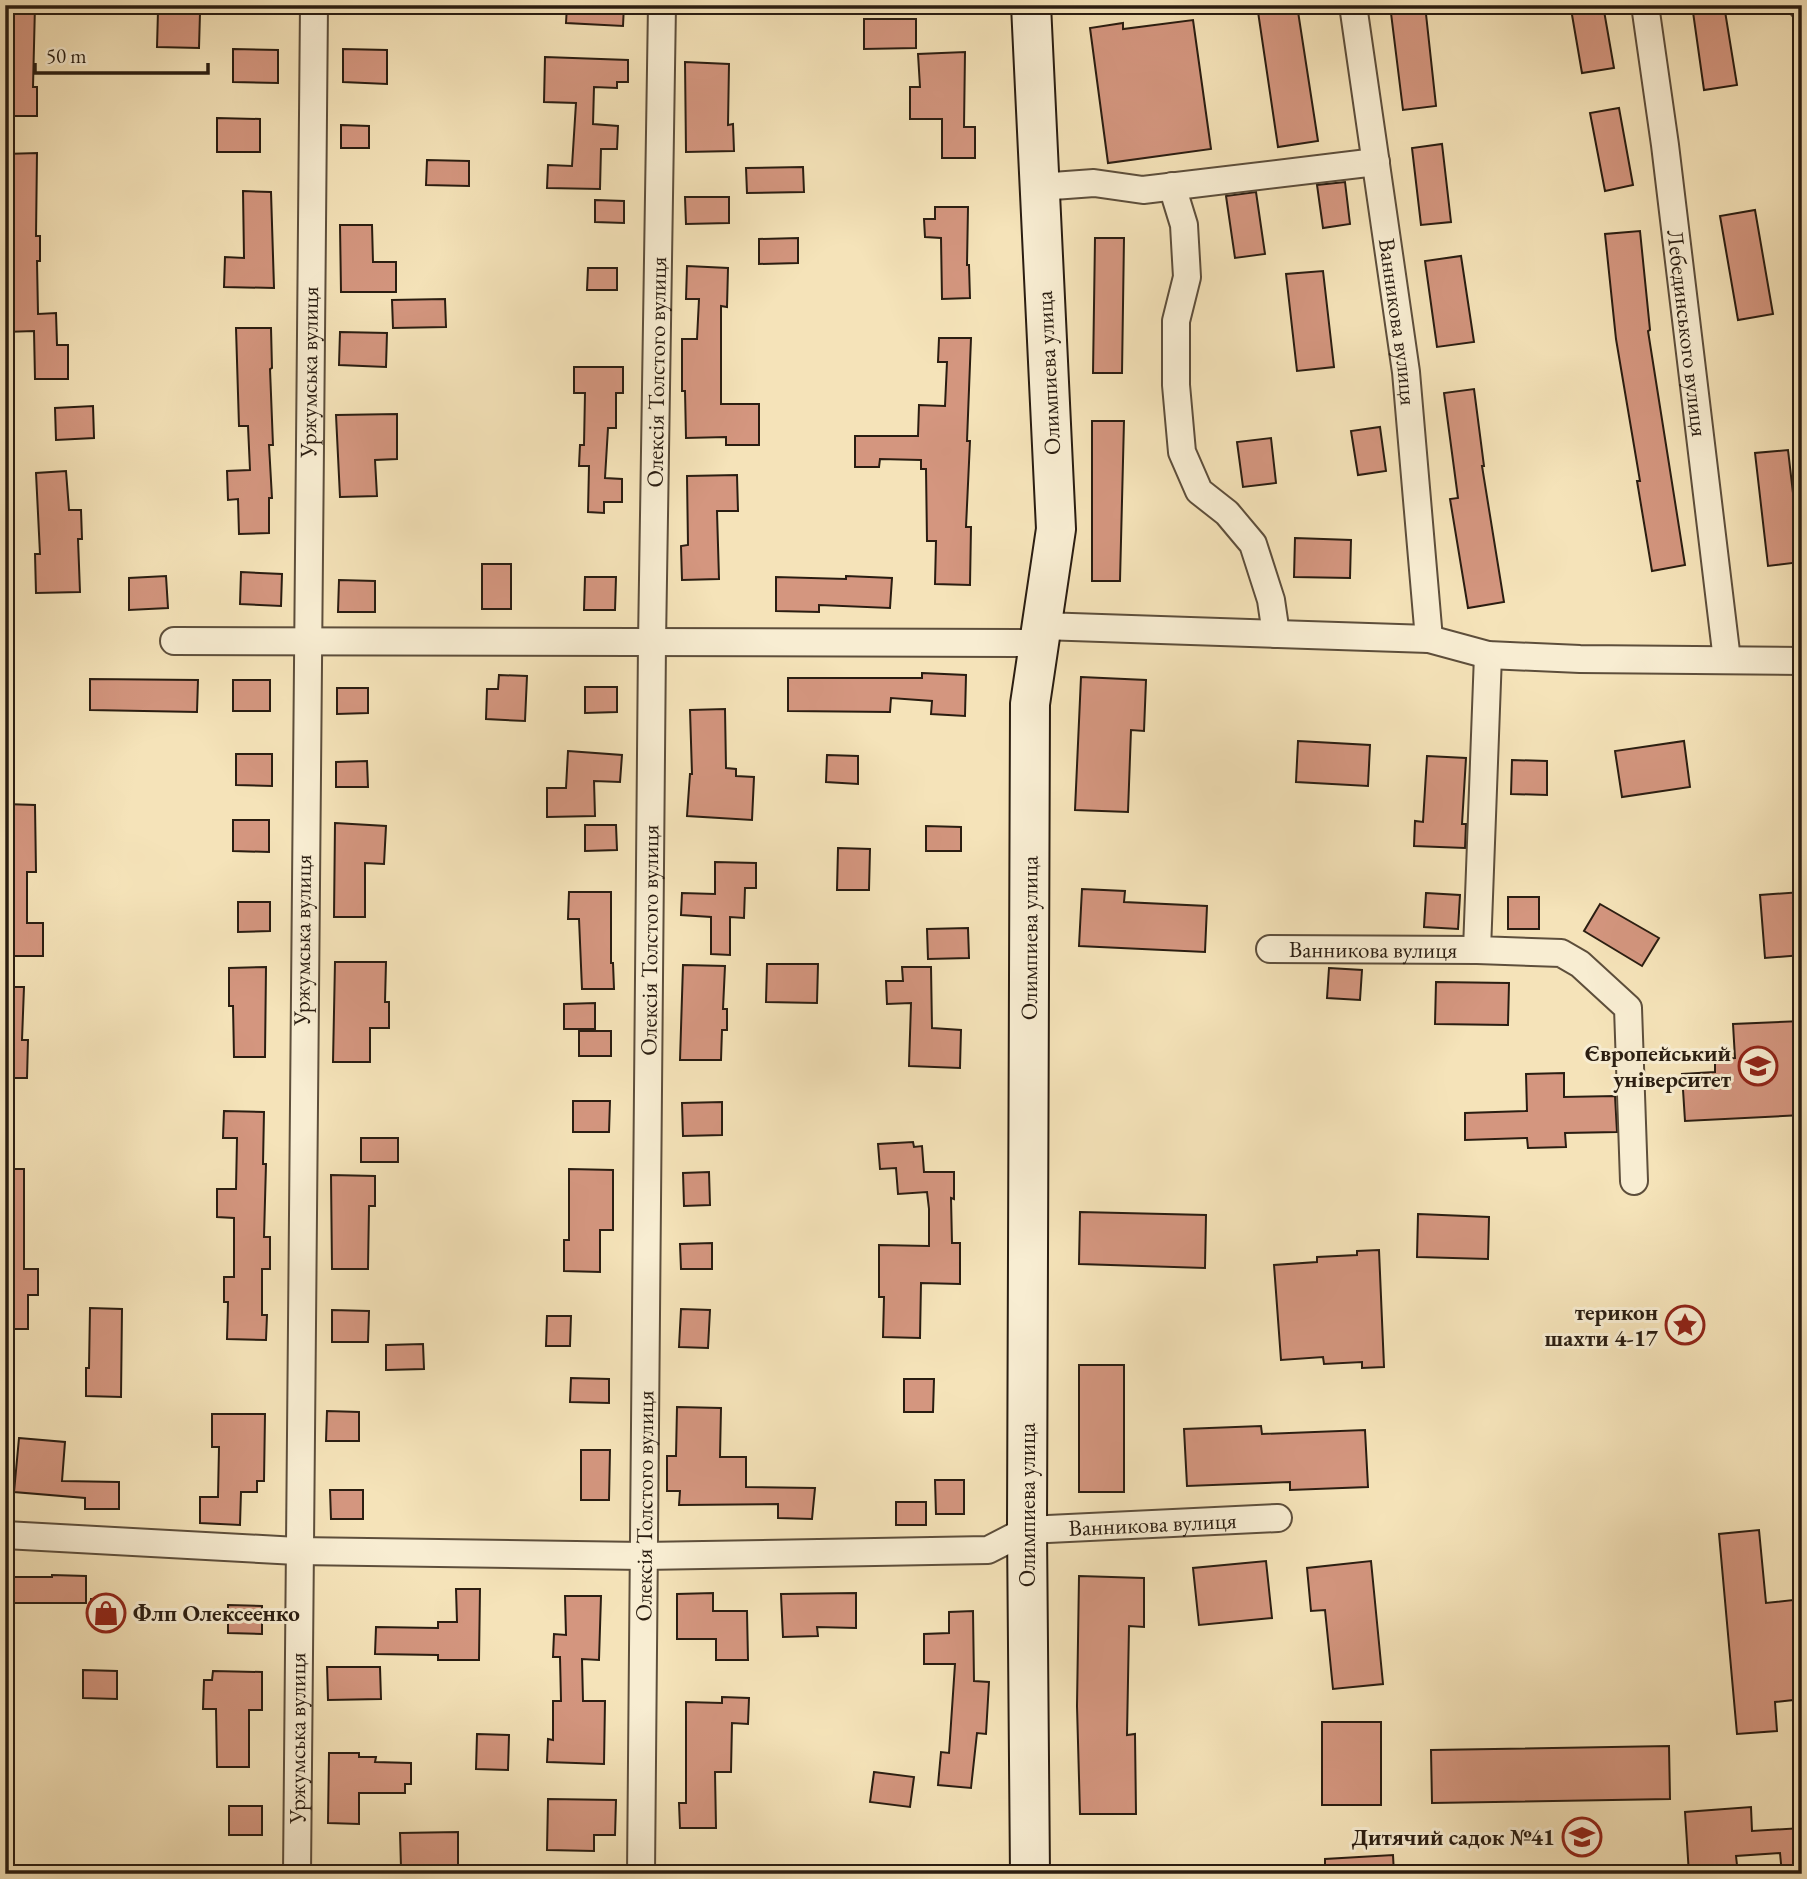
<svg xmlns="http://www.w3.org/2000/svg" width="1807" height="1879" viewBox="0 0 1807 1879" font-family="'EB Garamond',serif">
<rect width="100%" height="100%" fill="#f5e3b9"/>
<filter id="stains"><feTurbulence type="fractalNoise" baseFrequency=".00286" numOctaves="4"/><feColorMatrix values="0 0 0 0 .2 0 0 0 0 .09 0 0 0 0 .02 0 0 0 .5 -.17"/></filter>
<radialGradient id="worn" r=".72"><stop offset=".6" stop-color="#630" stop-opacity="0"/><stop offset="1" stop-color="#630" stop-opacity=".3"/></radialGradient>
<g fill="#d4967f" stroke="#2a1d11" stroke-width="2">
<polygon points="5,5 35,5 33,87 37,87 37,116 5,116"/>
<polygon points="567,5 624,5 623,26 566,23"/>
<polygon points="1257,5 1297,5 1318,141 1278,147"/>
<polygon points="1390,5 1425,5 1436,106 1403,110"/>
<polygon points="1593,5 1603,5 1614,68 1582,73 1571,9"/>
<polygon points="1692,5 1724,5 1737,85 1704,90"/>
<polygon points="158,11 200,13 199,48 157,47"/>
<polygon points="864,19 916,19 916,48 864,49"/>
<polygon points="1193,20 1211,149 1108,163 1090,28 1123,23 1123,29"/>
<polygon points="233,49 278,50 278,83 233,82"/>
<polygon points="343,49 387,50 387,84 343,82"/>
<polygon points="965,52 964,127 975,127 975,158 942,158 942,119 910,119 910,87 920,87 918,54"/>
<polygon points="545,57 628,60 628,82 617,82 617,88 594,87 593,124 618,126 617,149 601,149 600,189 547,188 548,165 572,166 576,103 544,102"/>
<polygon points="685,62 729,64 728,125 733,124 734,151 686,152"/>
<polygon points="1619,108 1633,185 1605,191 1590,113"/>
<polygon points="217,118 260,119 260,152 217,152"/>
<polygon points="341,125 369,126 369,148 341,148"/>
<polygon points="1442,144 1451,222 1421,225 1412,148"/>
<polygon points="37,153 36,236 40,236 40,261 37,261 38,314 56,313 57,345 68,345 68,379 35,379 34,331 5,332 5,154"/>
<polygon points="427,160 469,161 469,186 426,185"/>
<polygon points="803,167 804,192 747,193 746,168"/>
<polygon points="1345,182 1350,224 1323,228 1317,185"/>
<polygon points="243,191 271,192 274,288 224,287 225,257 244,258"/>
<polygon points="1256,192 1265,254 1235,258 1226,196"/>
<polygon points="685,197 729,197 729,223 686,224"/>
<polygon points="595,200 624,201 624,223 595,222"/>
<polygon points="935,207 968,207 967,265 969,265 970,298 942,299 941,238 925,237 924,219 935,219"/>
<polygon points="1755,210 1773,314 1738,320 1720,216"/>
<polygon points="340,225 372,225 373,262 396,262 396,292 341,292"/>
<polygon points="1640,231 1650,330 1648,331 1685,565 1652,571 1637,481 1640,481 1616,339 1605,234"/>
<polygon points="798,238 798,263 759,264 759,239"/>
<polygon points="1095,238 1124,238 1122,373 1093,373"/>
<polygon points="1461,256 1474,342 1437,347 1425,261"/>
<polygon points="687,266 728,268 727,307 721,306 721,404 759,404 759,445 726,445 726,437 686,438 685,391 682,391 682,339 697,339 699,299 686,299"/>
<polygon points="588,268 617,268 617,290 587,290"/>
<polygon points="1323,271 1334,367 1297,371 1286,274"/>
<polygon points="445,299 446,327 393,328 392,300"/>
<polygon points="236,328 271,328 272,368 270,369 273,445 269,445 272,498 269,498 269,533 239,534 238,499 228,500 227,471 250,470 248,426 239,426"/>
<polygon points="340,332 387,333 386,367 339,365"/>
<polygon points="939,338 971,338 967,441 970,441 966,527 971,527 970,585 935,584 936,541 927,541 926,469 921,469 921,460 880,459 879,467 855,467 855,436 918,436 919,405 945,406 947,362 938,362"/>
<polygon points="574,367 623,367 623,393 616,393 616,428 608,428 605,478 622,479 622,502 604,502 604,513 588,512 589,466 579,466 580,445 584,445 585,393 574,393"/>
<polygon points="1474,389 1484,466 1482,466 1504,602 1468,608 1450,499 1458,498 1444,393"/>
<polygon points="93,406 94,438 56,440 55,408"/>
<polygon points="397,414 397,459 375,460 377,496 340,497 336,415"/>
<polygon points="1092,421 1124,421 1120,581 1092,581"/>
<polygon points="1380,427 1386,471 1358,475 1351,431"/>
<polygon points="1271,438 1276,483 1243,487 1237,442"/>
<polygon points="1788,450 1801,562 1768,566 1755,453"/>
<polygon points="66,471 69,510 81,510 82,539 78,539 80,592 36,593 35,554 40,554 36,473"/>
<polygon points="737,475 738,511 717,511 719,579 682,580 681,546 688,545 687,476"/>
<polygon points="1295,538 1351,540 1350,578 1294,577"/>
<rect x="482" y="564" width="29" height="45"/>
<polygon points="241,572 282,574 281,606 240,604"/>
<polygon points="166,576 168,608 129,610 129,578"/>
<polygon points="846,576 892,578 890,608 819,605 819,612 776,611 776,577 846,579"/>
<polygon points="585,577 616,577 615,610 584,610"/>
<polygon points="339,580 375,581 375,612 338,612"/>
<polygon points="922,673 966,675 965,716 931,714 932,701 891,698 890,712 788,711 788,678 922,678"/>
<polygon points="499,675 527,676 525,721 486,719 487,689 498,689"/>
<polygon points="1081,677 1146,680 1144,731 1131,730 1128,812 1075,810"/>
<polygon points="90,679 198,680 197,712 90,710"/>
<rect x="233" y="680" width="37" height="31"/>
<polygon points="585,687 617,687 617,712 585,713"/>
<polygon points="337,688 368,688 368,713 337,714"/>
<polygon points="725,709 726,768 736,769 736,776 754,777 752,820 687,816 690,774 692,774 690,710"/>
<polygon points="1298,741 1370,745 1368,786 1296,782"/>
<polygon points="1684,741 1690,787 1622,797 1615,751"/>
<polygon points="568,751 622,755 620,782 594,781 595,816 547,817 547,788 566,788"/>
<polygon points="236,754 272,754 272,786 236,785"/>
<polygon points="827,755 858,756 858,784 826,782"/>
<polygon points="1427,756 1466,758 1462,824 1466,824 1465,848 1414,846 1415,821 1423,822"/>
<polygon points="1512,760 1547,761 1547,795 1511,794"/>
<polygon points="367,761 368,787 336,787 336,762"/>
<polygon points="5,804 35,805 36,872 27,872 27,923 43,923 43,956 13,956 13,940 5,940"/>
<polygon points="233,820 269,820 269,852 233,851"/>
<polygon points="335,823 386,826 384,864 365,863 365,917 334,917"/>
<polygon points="585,825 616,825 617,850 585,851"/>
<polygon points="926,826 961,827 961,851 926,851"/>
<polygon points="838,848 870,849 869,890 837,890"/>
<polygon points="715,862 756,863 756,888 745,888 744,918 730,917 730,955 711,954 711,917 681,915 682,893 715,894"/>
<polygon points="1082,889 1125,891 1124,902 1207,906 1205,952 1079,946"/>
<polygon points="569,892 611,892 611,963 613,963 614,989 582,989 579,919 568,919"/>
<polygon points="1802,892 1802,955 1765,958 1760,895"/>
<polygon points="1426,893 1460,895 1458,929 1424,927"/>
<rect x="1508" y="897" width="31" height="32"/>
<polygon points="238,902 270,902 270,931 238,932"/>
<polygon points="1600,904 1659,938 1642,966 1584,931"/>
<polygon points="968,928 969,958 928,959 927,929"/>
<polygon points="335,962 386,962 385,1002 389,1002 389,1028 370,1028 370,1062 333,1062"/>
<polygon points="767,964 818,964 817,1003 766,1002"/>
<polygon points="683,965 725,966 723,1009 727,1009 727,1030 722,1030 721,1060 680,1060"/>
<polygon points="266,967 265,1057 234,1057 233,1006 229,1006 229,968"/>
<polygon points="902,967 931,967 932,1028 961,1030 960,1068 909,1066 911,1003 887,1004 886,981 903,981"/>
<polygon points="1329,968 1362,970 1360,1000 1327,998"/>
<polygon points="1436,982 1509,983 1508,1025 1435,1024"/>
<polygon points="5,987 24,987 22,1040 28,1040 27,1078 5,1078"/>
<polygon points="595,1003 595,1029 564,1029 564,1004"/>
<polygon points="1802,1021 1802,1115 1685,1121 1682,1074 1715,1072 1715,1059 1735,1058 1733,1024"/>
<rect x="579" y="1031" width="32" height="25"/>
<polygon points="1564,1073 1564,1097 1615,1096 1617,1132 1565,1133 1566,1147 1528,1148 1527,1138 1465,1140 1465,1113 1527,1111 1526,1074"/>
<polygon points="573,1101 610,1101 609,1132 573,1132"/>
<polygon points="722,1102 722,1135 683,1136 682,1103"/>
<polygon points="224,1111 264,1112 263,1164 266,1164 264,1237 270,1237 270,1269 262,1269 262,1315 267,1315 266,1340 227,1339 228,1302 224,1302 224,1277 234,1277 234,1218 217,1217 217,1189 236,1189 237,1138 223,1138"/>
<rect x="361" y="1138" width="37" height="24"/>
<polygon points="913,1142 914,1147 922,1146 924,1172 954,1172 954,1199 951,1198 952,1243 960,1243 960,1284 921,1283 920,1338 883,1337 884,1297 879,1297 879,1245 929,1246 929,1209 927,1192 898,1194 896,1168 880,1169 878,1144"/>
<polygon points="5,1169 24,1169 24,1269 38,1269 38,1295 28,1295 28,1329 5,1329"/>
<polygon points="569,1169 613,1170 613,1230 600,1230 600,1272 564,1271 564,1240 569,1240"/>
<polygon points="709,1172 710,1205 684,1206 683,1173"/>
<polygon points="331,1175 375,1176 375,1206 369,1206 368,1269 332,1269"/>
<polygon points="1080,1212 1206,1215 1205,1268 1079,1264"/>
<polygon points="1418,1214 1489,1217 1488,1259 1417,1257"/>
<polygon points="712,1243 712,1269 681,1269 680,1244"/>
<polygon points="1379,1250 1384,1367 1362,1368 1362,1362 1324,1364 1323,1357 1281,1360 1274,1265 1317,1262 1317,1257 1357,1255 1357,1251"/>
<polygon points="90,1308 122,1309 121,1397 86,1396 86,1368 89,1368"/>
<polygon points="681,1309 710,1310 708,1348 679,1347"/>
<polygon points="332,1310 369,1311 368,1342 332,1342"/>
<polygon points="547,1316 571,1316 570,1346 546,1346"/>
<polygon points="423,1344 424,1369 386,1370 386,1345"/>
<rect x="1079" y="1365" width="45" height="127"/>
<polygon points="571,1378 609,1379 609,1403 570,1402"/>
<polygon points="904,1379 934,1379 933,1412 904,1412"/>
<polygon points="677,1407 721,1408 720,1457 746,1457 746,1487 815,1488 812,1519 778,1518 778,1504 679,1505 680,1491 667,1491 667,1456 676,1456"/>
<polygon points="327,1411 359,1412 359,1441 326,1441"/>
<polygon points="212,1414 265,1414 264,1481 257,1481 257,1492 241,1492 240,1525 200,1523 200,1497 218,1497 219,1447 212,1447"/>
<polygon points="1261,1426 1262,1434 1365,1430 1368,1487 1290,1490 1290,1482 1187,1486 1184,1429"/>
<polygon points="19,1438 65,1442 62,1481 119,1482 119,1509 85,1509 85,1498 14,1492"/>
<polygon points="581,1450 610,1450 609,1500 581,1500"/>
<polygon points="935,1480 964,1480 964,1514 936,1514"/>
<polygon points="330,1490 363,1490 363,1519 331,1519"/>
<rect x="896" y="1502" width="30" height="23"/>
<polygon points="1759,1530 1766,1603 1802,1599 1802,1699 1775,1702 1777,1731 1737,1734 1719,1534"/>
<polygon points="1266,1561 1272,1618 1199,1625 1193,1568"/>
<polygon points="1371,1561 1383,1684 1333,1689 1325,1610 1311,1611 1307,1568"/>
<polygon points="52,1575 86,1576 86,1603 5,1603 5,1577 52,1577"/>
<polygon points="1079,1576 1144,1578 1144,1627 1129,1626 1127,1735 1135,1734 1136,1814 1080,1814 1077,1706"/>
<polygon points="456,1589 480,1589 479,1660 438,1660 438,1655 375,1654 376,1627 438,1628 438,1622 457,1622"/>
<polygon points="713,1593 713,1611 747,1611 748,1660 716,1660 716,1639 677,1639 677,1594"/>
<polygon points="856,1593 856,1628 817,1627 818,1636 783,1637 781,1594"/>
<polygon points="565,1596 601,1596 599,1660 582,1659 583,1701 605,1701 604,1764 547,1762 548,1739 553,1740 553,1701 561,1701 560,1657 553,1657 554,1634 566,1635"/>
<polygon points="91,1599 118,1599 118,1624 90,1623"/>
<polygon points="228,1605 262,1606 262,1634 228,1633"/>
<polygon points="973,1611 974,1681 989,1682 986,1734 977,1733 971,1788 938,1785 941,1752 949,1753 955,1664 924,1664 924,1634 949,1633 949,1612"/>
<polygon points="327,1667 380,1667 381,1699 328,1700"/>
<polygon points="83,1670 117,1671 117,1699 83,1698"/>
<polygon points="213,1671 262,1672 262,1710 249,1710 249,1767 217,1767 216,1709 203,1709 204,1680 212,1680"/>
<polygon points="722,1697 749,1698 748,1724 732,1723 731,1772 715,1772 716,1828 680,1828 679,1803 686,1803 686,1702 722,1703"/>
<rect x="1322" y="1722" width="59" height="83"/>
<polygon points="477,1734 509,1735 508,1770 476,1769"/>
<polygon points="1669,1746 1670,1799 1432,1803 1431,1750"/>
<polygon points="329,1753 359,1753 359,1757 376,1757 375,1762 411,1763 411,1784 405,1784 405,1793 359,1793 359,1824 328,1823"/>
<polygon points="874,1772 914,1777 910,1807 870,1802"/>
<polygon points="548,1799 616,1800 615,1835 594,1835 594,1851 547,1850"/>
<rect x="229" y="1806" width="33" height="29"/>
<polygon points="1751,1807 1752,1831 1802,1828 1802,1874 1782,1874 1780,1853 1736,1856 1738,1874 1689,1874 1685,1812"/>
<polygon points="458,1832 458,1867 401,1867 400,1833"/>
<polygon points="1393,1855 1394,1874 1325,1874 1325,1859"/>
</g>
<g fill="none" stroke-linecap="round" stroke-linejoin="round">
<defs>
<g id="minor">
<path id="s1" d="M1353,5L1406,372L1429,639"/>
<path id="s2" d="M1645,5L1665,145L1727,660"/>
<polyline points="1802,5 1802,6"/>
<polyline points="1172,186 1184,225 1187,277 1176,321 1176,385 1182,452 1199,491 1227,513 1253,544 1271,600 1276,634"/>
<polyline points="1039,187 1094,183 1143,190 1376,162"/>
<polyline points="1042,626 1429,639 1488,655 1580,659 1802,661"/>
<polyline points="174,641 1038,643"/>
<polyline points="1488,655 1477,950 1561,953 1580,964 1628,1008 1634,1181"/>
<path id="s3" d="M1270,949L1477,950"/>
<path id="s4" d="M5,1535L297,1551L643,1556L988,1550L1027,1530L1278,1518"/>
<path id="s5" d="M297,1874C297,1251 305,628 314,5"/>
<path id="s6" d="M641,1874L652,643L662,5"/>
</g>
<g id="secondary">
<path id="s7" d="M1030,1874L1027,1530L1030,704L1056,529L1031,5"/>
</g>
</defs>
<use href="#minor" stroke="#5d4e3b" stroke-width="30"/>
<use href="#secondary" stroke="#2a1d11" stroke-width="42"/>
<use href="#minor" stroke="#f8edd2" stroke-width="26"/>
<use href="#secondary" stroke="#f8edd2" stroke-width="38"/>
</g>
<defs>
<symbol id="university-ring" viewBox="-11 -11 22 22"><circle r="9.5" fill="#f8edd2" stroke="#8f2418" stroke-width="1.5"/><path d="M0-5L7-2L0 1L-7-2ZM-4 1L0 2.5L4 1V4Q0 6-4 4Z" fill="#8f2418"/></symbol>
<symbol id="sight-ring" viewBox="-11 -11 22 22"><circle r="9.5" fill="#f8edd2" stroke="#8f2418" stroke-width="1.5"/><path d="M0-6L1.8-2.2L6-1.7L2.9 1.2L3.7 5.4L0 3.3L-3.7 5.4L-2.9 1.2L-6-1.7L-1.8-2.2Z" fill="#8f2418"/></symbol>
<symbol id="shop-ring" viewBox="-11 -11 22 22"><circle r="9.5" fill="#f8edd2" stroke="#8f2418" stroke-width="1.5"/><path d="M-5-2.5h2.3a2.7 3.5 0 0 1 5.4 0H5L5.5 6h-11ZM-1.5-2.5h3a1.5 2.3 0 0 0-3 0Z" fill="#8f2418"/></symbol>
<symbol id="school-ring" viewBox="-11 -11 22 22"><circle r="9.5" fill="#f8edd2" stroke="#8f2418" stroke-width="1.5"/><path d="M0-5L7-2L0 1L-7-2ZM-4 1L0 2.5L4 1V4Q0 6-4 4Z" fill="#8f2418"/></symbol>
</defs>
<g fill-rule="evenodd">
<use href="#university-ring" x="1736" y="1044" width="44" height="44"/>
<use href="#sight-ring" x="1663" y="1303" width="44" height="44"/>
<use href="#shop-ring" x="84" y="1591" width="44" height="44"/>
<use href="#school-ring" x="1560" y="1815" width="44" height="44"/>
</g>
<g text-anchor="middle" stroke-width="6" stroke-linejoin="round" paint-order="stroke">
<g font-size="23" fill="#2a1d11" stroke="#f8edd2">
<text dy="8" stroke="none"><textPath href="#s1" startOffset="320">Ванникова вулиця</textPath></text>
<text dy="8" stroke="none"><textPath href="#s2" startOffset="331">Лебединського вулиця</textPath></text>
<text dy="8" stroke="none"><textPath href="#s5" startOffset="1502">Уржумська вулиця</textPath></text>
<text dy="8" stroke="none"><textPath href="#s6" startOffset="1502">Олексія Толстого вулиця</textPath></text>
<text transform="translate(1048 373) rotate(-93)" y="8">Олимпиева улица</text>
<text dy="8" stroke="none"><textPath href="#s7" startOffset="936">Олимпиева улица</textPath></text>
<text dy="8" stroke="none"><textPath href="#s5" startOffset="934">Уржумська вулиця</textPath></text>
<text dy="8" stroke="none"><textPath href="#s6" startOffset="934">Олексія Толстого вулиця</textPath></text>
<text dy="8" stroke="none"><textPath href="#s3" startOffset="103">Ванникова вулиця</textPath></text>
<text transform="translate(1027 1505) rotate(-90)" y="8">Олимпиева улица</text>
<text dy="8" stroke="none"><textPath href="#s6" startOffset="368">Олексія Толстого вулиця</textPath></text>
<text dy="8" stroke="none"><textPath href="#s4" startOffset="1153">Ванникова вулиця</textPath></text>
<text dy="8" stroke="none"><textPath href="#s5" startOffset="136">Уржумська вулиця</textPath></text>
</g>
<g font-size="23" font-weight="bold" fill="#2a1d11" stroke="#f8edd2" text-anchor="end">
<text x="1731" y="1061">Європейський<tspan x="1731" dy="26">університет</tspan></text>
<text x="1658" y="1320">терикон<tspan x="1658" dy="26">шахти 4-17</tspan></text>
<text x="133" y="1621" text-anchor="start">Флп Олексеенко</text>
<text x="1555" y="1845">Дитячий садок №41</text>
</g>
</g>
<rect width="1807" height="1879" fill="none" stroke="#f5e3b9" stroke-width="28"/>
<rect x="7" y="7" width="1793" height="1865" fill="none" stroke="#2a1d11" stroke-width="3.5"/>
<rect x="14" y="14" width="1779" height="1851" fill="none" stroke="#2a1d11" stroke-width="2"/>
<path d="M35 63v10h173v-10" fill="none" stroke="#2a1d11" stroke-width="3.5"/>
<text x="46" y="63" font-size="21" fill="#2a1d11" stroke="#f8edd2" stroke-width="5" paint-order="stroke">50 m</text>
<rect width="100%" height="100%" filter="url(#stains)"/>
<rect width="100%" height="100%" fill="url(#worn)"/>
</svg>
